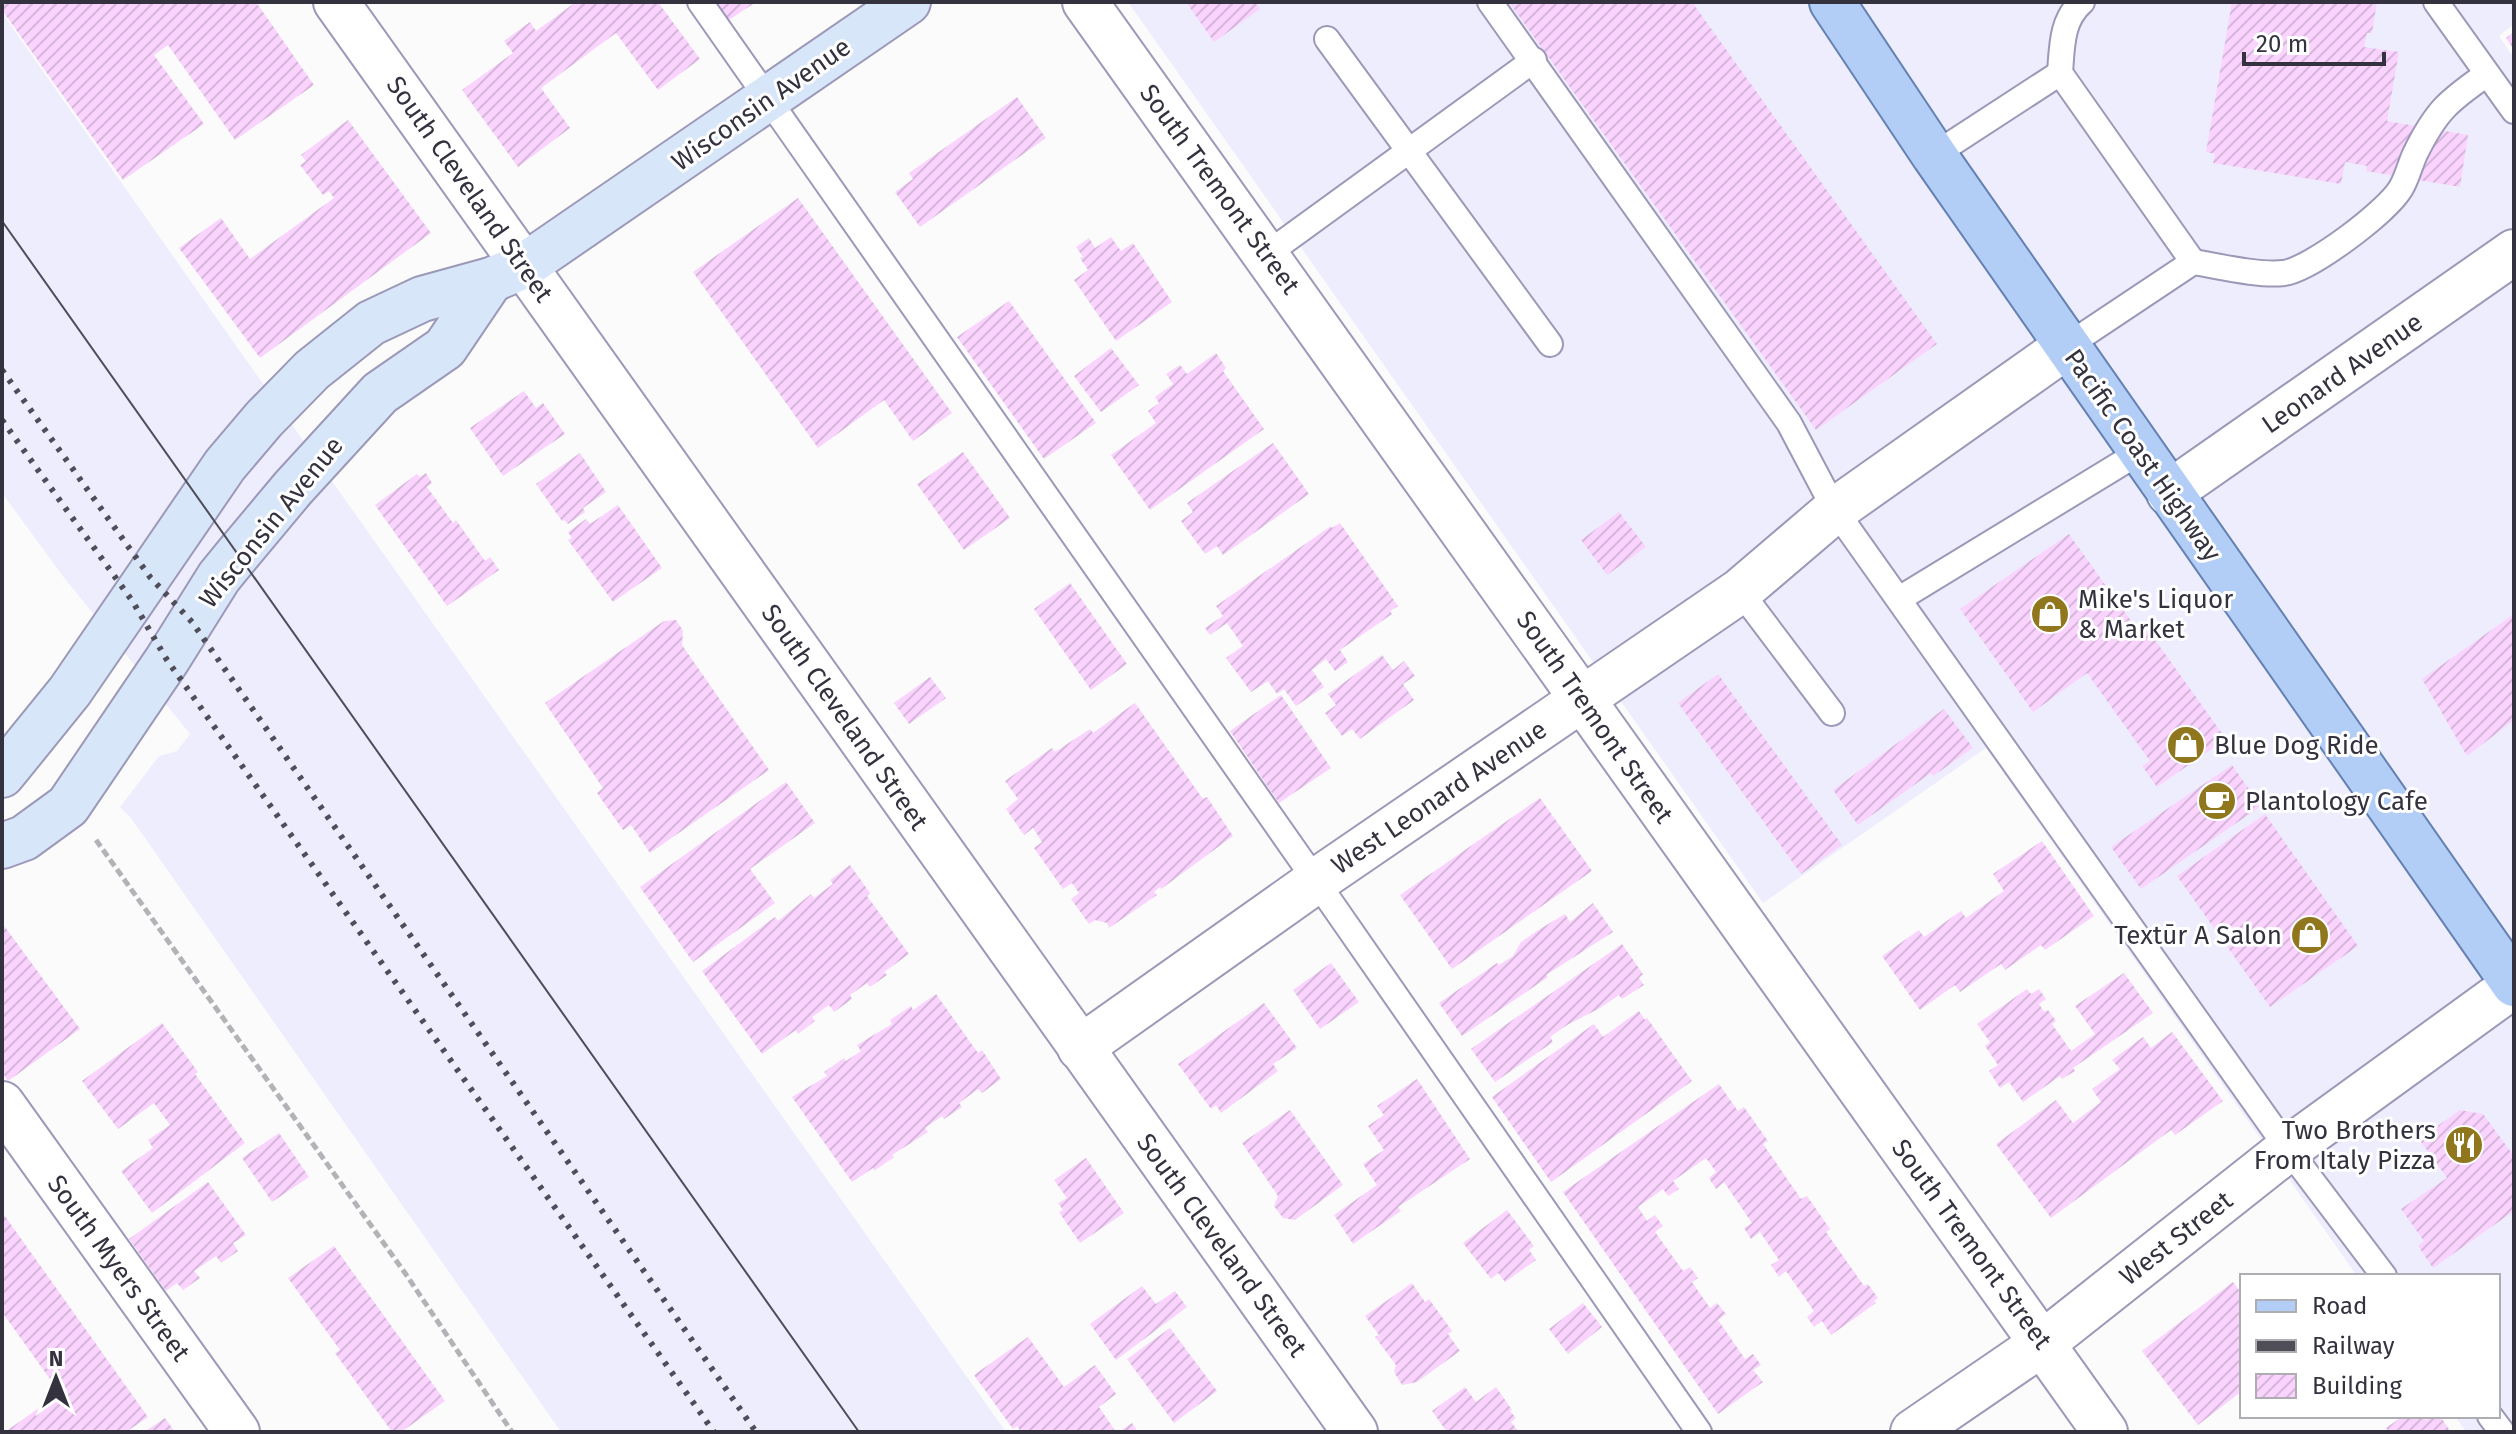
<svg xmlns="http://www.w3.org/2000/svg" width="2516" height="1434" viewBox="0 0 2516 1434" font-family="'Fira Sans',sans-serif">
<defs>
<pattern id="building-hatch" width="6" height="6" patternUnits="userSpaceOnUse" patternTransform="scale(2)"><rect width="6" height="6" fill="#fad4fe"/><path d="M-1 1l2-2M0 6l6-6M5 7l2-2" fill="none" stroke="#d7b6db"/></pattern>
</defs>
<rect width="100%" height="100%" fill="#fbfbfb"/>
<g fill="#eeedfe">
<polygon points="1128,2 2514,2 2514,24 2499,36 2514,58 2514,1432 2466,1432 2455,1416 2498,1416 2498,1276 2357,1276 1986,748 1763,903"/>
<polygon points="2,13 244,357 1006,1432 561,1432 131,818 120,807 159,756 177,751 190,734 62,575 2,493"/>
</g>
<g fill="url(#building-hatch)">
<polygon points="2,2 256,2 314,85 235,140 168,45 154,55 204,124 123,180 2,10"/>
<polygon points="576,2 658,2 700,59 658,90 616,33 541,88 570,128 518,167 462,90 513,53 504,41 530,22 536,31"/>
<polygon points="712,2 756,2 726,22"/>
<polygon points="1186,2 1255,2 1260,9 1214,42"/>
<polygon points="1509,2 1692,2 1937,344 1816,430"/>
<polygon points="2232,2 2377,2 2372,33 2367,33 2364,47 2399,52 2387,121 2468,135 2460,187 2366,171 2367,166 2345,162 2341,184 2213,163 2215,154 2206,152"/>
<polygon points="2514,32 2514,50 2506,38"/>
<polygon points="1017,97 1046,138 920,227 895,192 913,179 909,173"/>
<polygon points="348,120 431,233 260,358 179,248 221,218 250,259 334,198 329,191 323,195 300,165 306,161 301,155"/>
<polygon points="798,198 952,413 913,441 884,400 818,448 693,272"/>
<polygon points="1111,237 1121,251 1133,243 1172,302 1116,341 1074,280 1088,270 1080,258 1083,257 1076,247 1089,238 1095,248"/>
<polygon points="1009,301 1096,423 1044,459 957,337"/>
<polygon points="1111,348 1139,385 1101,412 1074,376"/>
<polygon points="1216,353 1226,368 1223,371 1264,429 1150,510 1111,455 1156,423 1148,411 1159,403 1155,397 1173,384 1166,374 1180,365 1187,374"/>
<polygon points="524,391 536,408 543,403 565,434 503,476 470,428"/>
<polygon points="1273,443 1309,494 1223,555 1217,546 1205,554 1181,521 1193,512 1187,503"/>
<polygon points="963,452 1010,518 964,550 917,484"/>
<polygon points="580,453 606,492 583,508 585,512 568,524 564,520 562,521 536,484"/>
<polygon points="426,473 432,483 427,487 453,523 456,520 485,561 490,557 499,570 447,606 375,505 417,474 420,477"/>
<polygon points="618,505 662,568 613,602 568,540 572,538 568,532 586,519 590,524"/>
<polygon points="1619,512 1646,547 1607,575 1581,540"/>
<polygon points="1340,523 1398,606 1390,611 1392,614 1340,650 1348,662 1335,671 1326,659 1312,670 1324,687 1296,706 1284,689 1277,694 1268,681 1251,692 1226,658 1243,646 1227,623 1210,635 1205,628 1223,616 1216,606 1331,526 1332,528"/>
<polygon points="2069,534 2141,635 2148,630 2226,739 2157,787 2142,766 2150,761 2087,673 2033,712 1960,609"/>
<polygon points="1070,583 1127,664 1091,690 1034,609"/>
<polygon points="2514,614 2514,720 2467,756 2422,679"/>
<polygon points="676,620 683,631 682,645 769,770 650,853 631,825 623,830 597,793 603,788 545,703 664,621"/>
<polygon points="1382,655 1393,670 1404,661 1415,676 1403,684 1414,700 1360,739 1352,729 1342,736 1325,713 1336,705 1328,694"/>
<polygon points="1718,674 1842,845 1801,874 1678,703"/>
<polygon points="930,677 946,698 909,724 894,703"/>
<polygon points="1281,695 1331,768 1279,803 1230,731"/>
<polygon points="1135,703 1203,799 1207,797 1233,836 1161,889 1160,887 1154,892 1157,895 1109,928 1107,923 1095,920 1089,924 1071,899 1079,893 1072,883 1063,889 1034,848 1042,842 1033,828 1024,835 1006,809 1018,799 1005,781 1052,748 1055,752 1090,729 1093,733"/>
<polygon points="1944,709 1973,748 1933,776 1931,773 1858,825 1833,790"/>
<polygon points="2232,765 2261,806 2141,889 2111,847"/>
<polygon points="786,782 815,823 750,869 775,903 693,962 640,887"/>
<polygon points="1540,798 1592,871 1452,969 1400,895"/>
<polygon points="2265,814 2358,946 2270,1007 2177,876"/>
<polygon points="2042,841 2094,916 2045,950 2041,945 2005,970 2001,964 1960,992 1955,985 1920,1010 1882,956 1919,930 1924,937 1961,911 1966,918 2004,891 1993,874"/>
<polygon points="850,865 870,893 867,896 909,954 884,972 887,975 870,987 867,983 850,995 852,999 834,1012 829,1005 812,1017 815,1021 798,1034 796,1030 762,1054 702,971 775,917 778,921 811,894 814,898 833,884 830,880"/>
<polygon points="1593,903 1613,932 1546,975 1548,977 1462,1036 1439,1003 1497,963 1499,965 1513,956 1521,942 1540,929 1565,914 1570,922"/>
<polygon points="5,927 80,1029 8,1081 2,1072 2,929"/>
<polygon points="1622,944 1643,974 1639,978 1644,985 1622,999 1619,995 1600,1008 1567,1025 1550,1037 1553,1042 1495,1082 1471,1049"/>
<polygon points="1331,963 1359,1002 1320,1029 1293,990"/>
<polygon points="2124,973 2153,1013 2073,1068 2075,1071 2062,1079 2060,1076 2023,1102 2009,1082 2000,1088 1989,1071 1998,1065 1985,1046 1990,1042 1977,1024 2027,989 2031,994 2039,989 2046,999 2039,1004 2044,1012 2048,1010 2056,1021 2052,1024 2071,1051 2095,1034 2075,1006"/>
<polygon points="936,994 978,1053 982,1050 1001,1079 982,1093 978,1089 959,1103 962,1107 944,1119 942,1116 925,1128 928,1132 892,1155 894,1157 874,1171 873,1168 852,1182 792,1097 827,1076 824,1072 844,1058 846,1061 861,1051 857,1045 892,1024 890,1020 911,1006 913,1010"/>
<polygon points="1264,1003 1297,1048 1273,1064 1278,1071 1221,1113 1216,1105 1211,1109 1178,1064"/>
<polygon points="1639,1011 1645,1020 1647,1018 1692,1081 1551,1182 1492,1097 1594,1024 1603,1037"/>
<polygon points="162,1023 198,1072 195,1074 245,1143 152,1213 121,1171 153,1148 148,1140 170,1125 154,1103 118,1129 82,1081"/>
<polygon points="2172,1032 2223,1101 2175,1135 2171,1130 2051,1218 1996,1144 2056,1100 2073,1123 2101,1102 2092,1089 2120,1069 2112,1060 2143,1037 2151,1048"/>
<polygon points="1417,1079 1470,1159 1398,1207 1401,1211 1353,1244 1334,1215 1377,1185 1363,1164 1384,1150 1368,1126 1384,1115 1377,1106"/>
<polygon points="1719,1084 1738,1111 1744,1107 1768,1141 1763,1144 1801,1199 1807,1196 1830,1229 1826,1232 1864,1286 1868,1284 1878,1298 1874,1301 1876,1303 1831,1335 1822,1321 1814,1327 1807,1317 1814,1311 1786,1271 1779,1277 1771,1265 1779,1260 1760,1232 1751,1239 1744,1228 1752,1223 1724,1182 1716,1189 1709,1178 1716,1172 1706,1158 1673,1181 1679,1189 1668,1196 1663,1189 1638,1207 1647,1221 1655,1215 1663,1226 1655,1232 1683,1271 1690,1267 1698,1278 1692,1282 1710,1308 1717,1303 1726,1314 1718,1320 1745,1359 1753,1354 1761,1365 1753,1370 1763,1382 1718,1414 1563,1192"/>
<polygon points="1290,1110 1343,1185 1295,1220 1283,1218 1274,1206 1278,1196 1242,1143"/>
<polygon points="2460,1110 2483,1114 2514,1156 2514,1211 2433,1268 2418,1246 2424,1241 2401,1209 2447,1178 2419,1139"/>
<polygon points="279,1133 309,1177 272,1202 242,1158"/>
<polygon points="1086,1158 1124,1213 1080,1243 1059,1212 1063,1210 1058,1203 1067,1198 1054,1180"/>
<polygon points="208,1182 246,1235 233,1243 238,1251 221,1263 216,1256 194,1271 200,1278 183,1290 177,1283 166,1291 129,1239"/>
<polygon points="1507,1210 1534,1246 1529,1250 1536,1260 1505,1282 1498,1273 1491,1279 1463,1243"/>
<polygon points="2,1212 148,1417 126,1432 5,1432 60,1393 2,1312"/>
<polygon points="334,1246 445,1401 401,1432 392,1432 335,1353 340,1350 288,1278"/>
<polygon points="2233,1282 2242,1294 2242,1391 2198,1425 2142,1351"/>
<polygon points="1412,1283 1425,1302 1429,1299 1452,1331 1448,1334 1460,1351 1417,1382 1402,1385 1394,1372 1396,1365 1375,1337 1379,1335 1365,1316"/>
<polygon points="1142,1286 1156,1304 1175,1291 1187,1307 1116,1360 1090,1324"/>
<polygon points="1583,1303 1602,1327 1568,1354 1549,1329"/>
<polygon points="1170,1328 1217,1391 1174,1423 1127,1359"/>
<polygon points="1028,1337 1064,1387 1095,1365 1116,1394 1099,1407 1116,1432 1021,1432 1017,1426 1013,1429 974,1375"/>
<polygon points="1465,1387 1476,1402 1496,1387 1512,1410 1510,1411 1516,1418 1511,1422 1519,1432 1447,1432 1432,1411"/>
<polygon points="2403,1416 2422,1416 2425,1420 2440,1416 2449,1429 2446,1432 2389,1432 2386,1428"/>
<polygon points="165,1418 175,1432 144,1432"/>
<polygon points="1132,1423 1138,1432 1119,1432"/>
</g>
<g fill="none" stroke-linecap="round" stroke-linejoin="round">
<defs>
<g id="service">
<polyline points="700,2 1316,881 1699,1432"/>
<polyline points="1490,2 1789,423 1835,510 2288,1149 2384,1276"/>
<path d="M2082,2C2061,20 2062,48 2060,73L2193,262"/>
<polyline points="2436,2 2514,111"/>
<polyline points="1327,39 1550,344"/>
<polyline points="1934,155 2060,73"/>
<polyline points="1267,254 1534,60"/>
<path d="M2067,346L2193,262C2218,266 2259,276 2284,273C2311,269 2387,212 2401,188C2407,178 2410,165 2415,154C2436,111 2448,101 2487,74"/>
<polyline points="1740,591 1832,713"/>
<polyline points="1899,599 2140,452"/>
<polyline points="2490,1416 2502,1432"/>
</g>
<g id="minor">
<polyline points="336,2 1355,1432"/>
<polyline points="1085,2 2105,1432"/>
<polyline points="2169,493 2514,252"/>
<polyline points="1080,1048 1316,881 1740,591 1835,510 2067,346"/>
<polyline points="2,1104 237,1432"/>
<polyline points="1913,1432 2043,1343 2288,1149 2514,985"/>
</g>
<g id="secondary">
<polyline points="2,775 70,691 225,465 264,419 312,370 371,323 422,299 491,280 524,266 908,2"/>
<polyline points="2,846 24,838 68,806 167,660 219,577 237,555 293,488 380,393 445,348 491,280"/>
</g>
<polyline id="primary" points="1832,2 1934,155 2514,984"/>
</defs>
<use href="#service" stroke="#9c98b8" stroke-width="28"/>
<use href="#minor" stroke="#9c98b8" stroke-width="48"/>
<use href="#secondary" stroke="#9c98b8" stroke-width="48"/>
<use href="#primary" stroke="#6481b2" stroke-width="48"/>
<polyline stroke="#b3b2b7" stroke-width="5" stroke-dasharray="8 4" stroke-linecap="butt" points="96,840 405,1273 512,1432"/>
<use href="#service" stroke="#fff" stroke-width="24"/>
<use href="#minor" stroke="#fff" stroke-width="44"/>
<use href="#secondary" stroke="#d8e6fa" stroke-width="44"/>
<use href="#primary" stroke="#b2cdf6" stroke-width="44"/>
<polyline stroke="#4f4d58" stroke-width="2" points="2,221 859,1432"/>
<g stroke="#4f4d58" stroke-width="6" stroke-dasharray="4 8" stroke-linecap="butt">
<polyline points="2,370 150,577 192,622 756,1432"/>
<polyline points="2,420 133,602 167,660 714,1432"/>
</g>
</g>
<defs>
<symbol id="shop-disc" viewBox="-11 -11 22 22"><circle r="9.5" fill="#90761c" stroke="#fff"/><path d="M-5-2.5h2.3a2.7 3.5 0 0 1 5.4 0H5L5.5 6h-11ZM-1.5-2.5h3a1.5 2.3 0 0 0-3 0Z" fill="#fff"/></symbol>
<symbol id="cafe-disc" viewBox="-11 -11 22 22"><circle r="9.5" fill="#90761c" stroke="#fff"/><path d="M-5.5-4.5H6V0H3Q3 3.5 0 3.5H-2.5Q-5.5 3.5-5.5 0ZM3-3.2v2h1.7v-2ZM-6 4.5H4V6H-6Z" fill="#fff"/></symbol>
<symbol id="restaurant-disc" viewBox="-11 -11 22 22"><circle r="9.5" fill="#90761c" stroke="#fff"/><path d="M-5-6h1v4h1v-4h1v4h1v-4h1v5L-1.5 .5V6h-2V.5L-5-1ZM5-6V6H3V1.5H1.5Q1.5-4 5-6Z" fill="#fff"/></symbol>
</defs>
<g fill-rule="evenodd">
<use href="#shop-disc" x="2028" y="592" width="44" height="44"/>
<use href="#shop-disc" x="2164" y="723" width="44" height="44"/>
<use href="#cafe-disc" x="2195" y="779" width="44" height="44"/>
<use href="#shop-disc" x="2288" y="913" width="44" height="44"/>
<use href="#restaurant-disc" x="2442" y="1123" width="44" height="44"/>
</g>
<g text-anchor="middle" stroke-width="6" stroke-linejoin="round" paint-order="stroke">
<g font-size="26" fill="#34323f" stroke="#fff">
<text transform="translate(761 104) rotate(-35)" y="9">Wisconsin Avenue</text>
<text transform="translate(470 189) rotate(55)" y="9">South Cleveland Street</text>
<text transform="translate(1220 189) rotate(54)" y="9">South Tremont Street</text>
<text transform="translate(2342 373) rotate(-35)" y="9">Leonard Avenue</text>
<text transform="translate(2143 455) rotate(55)" y="9">Pacific Coast Highway</text>
<text transform="translate(271 522) rotate(-51)" y="9">Wisconsin Avenue</text>
<text transform="translate(845 717) rotate(55)" y="9">South Cleveland Street</text>
<text transform="translate(1595 717) rotate(55)" y="9">South Tremont Street</text>
<text transform="translate(1439 797) rotate(-34)" y="9">West Leonard Avenue</text>
<text transform="translate(2176 1238) rotate(-38)" y="9">West Street</text>
<text transform="translate(1972 1244) rotate(54)" y="9">South Tremont Street</text>
<text transform="translate(1222 1245) rotate(54)" y="9">South Cleveland Street</text>
<text transform="translate(119 1268) rotate(54)" y="9">South Myers Street</text>
</g>
<g font-size="26" fill="#34323f" stroke="#fff" text-anchor="start">
<text x="2078" y="608">Mike's Liquor<tspan x="2078" dy="30">&amp; Market</tspan></text>
<text x="2214" y="754">Blue Dog Ride</text>
<text x="2245" y="810">Plantology Cafe</text>
<text x="2282" y="944" text-anchor="end">Textūr A Salon</text>
<text x="2436" y="1139" text-anchor="end">Two Brothers<tspan x="2436" dy="30">From Italy Pizza</tspan></text>
</g>
</g>
<rect width="2516" height="1434" fill="none" stroke="#34323f" stroke-width="8"/>
<rect x="2240" y="1274" width="260" height="144" fill="#ffffff" stroke="#aeadb2" stroke-width="2"/>
<rect x="2256" y="1300" width="40" height="12" fill="#b2cdf6" stroke="#aeadb2" stroke-width="2"/>
<text x="2312" y="1314" font-size="24" fill="#34323f">Road</text>
<rect x="2256" y="1340" width="40" height="12" fill="#4f4d58" stroke="#aeadb2" stroke-width="2"/>
<text x="2312" y="1354" font-size="24" fill="#34323f">Railway</text>
<rect x="2256" y="1374" width="40" height="24" fill="url(#building-hatch)" stroke="#aeadb2" stroke-width="2"/>
<text x="2312" y="1394" font-size="24" fill="#34323f">Building</text>
<g transform="translate(56 1378)" stroke="#ffffff" stroke-width="6" paint-order="stroke">
<path d="M0-6L14 30L0 20L-14 30Z" fill="#34323f"/>
<text y="-12" font-size="22" font-weight="bold" text-anchor="middle" fill="#34323f">N</text>
</g>
<path d="M2244 52v12h140v-12" fill="none" stroke="#34323f" stroke-width="4"/>
<text x="2256" y="52" font-size="24" fill="#34323f" stroke="#ffffff" stroke-width="6" paint-order="stroke">20 m</text>
</svg>
